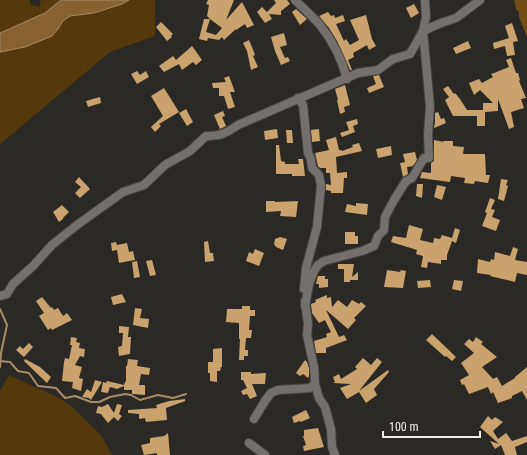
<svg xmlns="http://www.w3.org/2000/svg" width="527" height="455" viewBox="0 0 527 455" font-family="'Roboto Condensed',sans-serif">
<rect width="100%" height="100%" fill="#2b2925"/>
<g fill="#55390c">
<polygon points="0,0 30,0 30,4 39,7 41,0 61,0 45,13 0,33"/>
<polygon points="129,0 155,0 155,36 110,52 0,144 0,52 25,47 58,29 63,21 70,16 94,13 122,4"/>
<polygon points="9,375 57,397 70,405 101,435 112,455 0,455 0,391"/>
</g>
<polygon fill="#714d16" points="514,0 527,0 527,37 519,17 519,12 516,9"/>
<polygon fill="#87622e" stroke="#a78c67" points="61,0 129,0 122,4 94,13 70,16 63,21 58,29 52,36 25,47 0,52 0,33 45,13"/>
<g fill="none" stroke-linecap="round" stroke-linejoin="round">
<g stroke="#a78c67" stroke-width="2">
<polyline points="0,309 7,325 1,353 0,367"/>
<polyline points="0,361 10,362 18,371 29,373 38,386 56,388 65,398 75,396 91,402 99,402 110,397 125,394 131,395 140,400 158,395 173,398 186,394"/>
</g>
</g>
<g fill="#caa26d" fill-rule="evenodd">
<path d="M208,0H234L226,20L242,2L254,25L247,28L245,24L236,30V29L224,40L222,37L219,40L208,38L207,41L199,39L204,19H210L207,16L209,5L206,4ZM210,19L222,28L216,35L206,32Z"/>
<polygon points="274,0 287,0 290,4 281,11 281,15 269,14 272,19 265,23 257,12 262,7 267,12 276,3"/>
<polygon points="414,4 419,13 411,18 406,8"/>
<polygon points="296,9 307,19 300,25 292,12"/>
<polygon points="328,12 331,16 334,15 335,18 343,15 345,21 336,24 344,41 346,39 350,45 359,40 350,20 366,15 372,39 376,46 369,50 367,45 353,53 354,57 348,60 352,70 350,70 337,41 329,28 319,16"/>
<polygon points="161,22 173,34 171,36 172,37 167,41 156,27"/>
<polygon points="512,23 518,41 513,42 515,55 507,56 505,46 494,49 493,43 509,38 505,26"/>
<polygon points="284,33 287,45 280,47 285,58 288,57 290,61 281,65 275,51 271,37"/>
<polygon points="249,40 252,47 255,55 253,56 258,67 251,70 247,51 243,43"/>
<polygon points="468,41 471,48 456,54 453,48"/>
<polygon points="192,46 202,60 196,65 193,62 182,70 179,64 164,72 159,66 173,56 176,60"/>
<polygon points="511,58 516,73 518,73 520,80 519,81 526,98 521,99 524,108 511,112 514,127 509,129 498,99 498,111 485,112 485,126 477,126 477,116 453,116 445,100 449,97 443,89 448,86 454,94 455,93 460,99 467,110 483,110 483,103 493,103 480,90 474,95 469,83 479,79 482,83 493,77 491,74 494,73 509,67 506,60"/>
<polygon points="137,71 140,75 146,71 149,77 137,84 131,74"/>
<polygon points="379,75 384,87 369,93 367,88 376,84 373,76"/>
<polygon points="229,76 235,92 230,92 235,107 228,109 224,96 219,96 219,88 213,88 212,83 226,82 224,78"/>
<polygon points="345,85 350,105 344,107 345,112 340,114 337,100 338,100 335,89"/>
<polygon points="164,88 179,112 159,124 161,126 155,132 151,127 163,116 151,96"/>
<polygon points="100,97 101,103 88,107 86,101"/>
<polygon points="186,109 193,122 187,126 179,113"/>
<polygon points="223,111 225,116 222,117 226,126 220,129 214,115"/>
<polygon points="438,112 441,119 444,118 446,123 434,128 435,122 435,113"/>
<polygon points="357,119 358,124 353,126 355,132 342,137 340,133 349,130 346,122"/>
<polygon points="277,129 278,138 265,140 264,131"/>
<polygon points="319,129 320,141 312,142 311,130"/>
<polygon points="286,130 292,130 293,143 287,143"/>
<polygon points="336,137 339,150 341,150 342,151 353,147 352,145 359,143 362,151 336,157 337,173 347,172 347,178 344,178 343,193 331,193 331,191 326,190 326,184 331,185 330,173 326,173 326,168 320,168 318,166 315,153 329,150 326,140"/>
<polygon points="434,140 444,142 443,141 453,141 453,146 464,147 463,154 485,154 486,175 490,175 488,183 475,181 474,184 464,183 465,178 451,176 450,182 420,178 422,172 431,173 431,163 434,161"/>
<polygon points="276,145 279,145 281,161 285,162 285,164 299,164 298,159 303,159 305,176 292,176 292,174 276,174"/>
<polygon points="391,146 392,155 378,158 376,149"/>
<polygon points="415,152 417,160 413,166 407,167 408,174 403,177 400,163 405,162 403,154"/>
<polygon points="79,177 90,189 80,198 75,193 81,187 75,182"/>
<polygon points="501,179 508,180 506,185 508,186 504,201 498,199"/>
<polygon points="417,184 423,184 422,198 416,196"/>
<polygon points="437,185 446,187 442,200 434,197"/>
<polygon points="490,198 495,200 491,209 495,210 492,217 500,220 496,231 482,226 487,213 485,212"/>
<polygon points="266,201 275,201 275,202 298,201 296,217 280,216 281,211 266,212"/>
<polygon points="356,203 368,204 367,215 345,212 347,204 356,206"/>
<polygon points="62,205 69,212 63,218 63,219 59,222 53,212"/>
<polygon points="409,225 423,229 420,240 433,243 434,238 440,239 442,235 452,238 455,228 460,230 456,243 452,241 447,255 447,260 441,260 441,264 428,262 427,268 421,267 423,256 416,254 417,250 391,242 393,236 406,238"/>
<polygon points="345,232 355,232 355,236 358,236 358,244 345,244"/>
<polygon points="280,237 287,239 283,250 276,247 274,244 275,239"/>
<polygon points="208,241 210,253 213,253 214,261 205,262 204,242"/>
<polygon points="116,242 117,245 127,243 129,252 133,251 135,260 119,263 117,250 112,251 111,243"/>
<polygon points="513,247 518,249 515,260 527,262 527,275 517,273 515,282 490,276 491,275 477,273 478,259 490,262 491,259 494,260 495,252 510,256"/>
<polygon points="255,249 264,253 259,266 246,261 249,252 253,254"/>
<polygon points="152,260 156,275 150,276 146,261"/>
<polygon points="137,261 140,277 134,278 132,262"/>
<polygon points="338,264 354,264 352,277 358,272 358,280 350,280 350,282 344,282 344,269 338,269"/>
<polygon points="387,270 400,272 401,270 406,271 403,288 384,287"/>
<polygon points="318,276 325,276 325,279 328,279 328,287 319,288 319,284 316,284"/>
<polygon points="430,280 431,287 418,288 417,281"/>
<polygon points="454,280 463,281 461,291 452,289"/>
<polygon points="122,294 126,302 113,305 111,297"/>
<polygon points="327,295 327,298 331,297 332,307 338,300 347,307 352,300 359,304 361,302 366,306 354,318 356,320 348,329 326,310 339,337 344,335 347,340 326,348 326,353 316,353 314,341 327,337 326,334 331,332 325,320 319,323 312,313 311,304 316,302 315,300"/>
<polygon points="42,297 51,308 52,307 54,310 58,308 63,316 67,313 72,320 52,330 51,328 48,330 39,316 44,313 36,301"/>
<polygon points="242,306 250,306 250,310 255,310 255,316 250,316 249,330 252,330 251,338 246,338 245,350 248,350 248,356 244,356 244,360 239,360 240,339 239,339 239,323 226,322 227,309 242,309"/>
<polygon points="135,308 142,309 140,318 149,319 148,328 133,325"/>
<polygon points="119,326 129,327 128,337 131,337 130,354 119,356 118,347 122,346 123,333 119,333"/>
<polygon points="432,334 456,357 452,361 446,356 445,357 426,340"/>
<polygon points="71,337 77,338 76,342 80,343 79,348 85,349 84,357 80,356 75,365 82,367 79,378 83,379 81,391 72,388 73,382 62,381 64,362 65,358 69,359 72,345 70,345"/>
<polygon points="476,337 483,342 481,344 497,357 482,367 493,379 497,377 502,386 515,378 515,377 527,367 527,400 522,391 512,396 512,398 498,403 493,392 491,394 488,387 469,394 464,384 462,385 460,380 469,375 461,363 474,353 464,344 469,339 473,342"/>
<polygon points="29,343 33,347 24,357 16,350 20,346 23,349"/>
<polygon points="222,348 222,367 221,367 220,371 217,371 217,382 210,381 210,373 208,373 208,362 213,362 213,349"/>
<polygon points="363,358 371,365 377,358 382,362 359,391 388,370 389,372 374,389 377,395 366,403 359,392 347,399 340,388 351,384 333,383 335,382 333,377 339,374 341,379 357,369 355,367"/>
<polygon points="25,359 40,367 51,377 47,383 24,361"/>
<polygon points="128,359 138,360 137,366 150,368 149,375 141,374 139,385 145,385 145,395 132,394 132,390 124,390 124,386 117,389 110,387 108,393 101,392 103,382 106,383 107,381 124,385 125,382 126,381 126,366 127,366"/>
<polygon points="305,360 307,362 309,368 309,376 308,378 303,374 300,376 296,373"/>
<polygon points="241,372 251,372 251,374 266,373 265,384 252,384 257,396 250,399 247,394 243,395 241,391 247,388 243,380 241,380"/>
<polygon points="95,380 102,382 91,400 89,398 82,397 87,389 91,392"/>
<polygon points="185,399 185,401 166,408 167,420 146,422 145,418 139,419 139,414 128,413 128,410 157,408 156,405 169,401"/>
<polygon points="108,404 114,413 117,404 122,405 119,414 122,416 118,421 114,417 108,423 101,414 96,413 98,406 102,407"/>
<polygon points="306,410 310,418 301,422 300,421 294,423 292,417"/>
<polygon points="488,416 492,420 495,417 503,422 493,431 498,439 506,433 512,441 527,436 527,442 515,447 517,455 505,455 501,445 495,449 490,441 499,444 480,427"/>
<polygon points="318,428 324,447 304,451 303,446 306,445 303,436 304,436 304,430"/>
<polygon points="168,433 170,455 157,455 157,453 144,455 141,445 150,443 150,438 164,436"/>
</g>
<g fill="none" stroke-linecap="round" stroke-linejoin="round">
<defs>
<g id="minor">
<path d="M295,0C303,8 312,16 320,25C332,40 342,60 347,79"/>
<polyline points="298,98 303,105 308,153 311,159 312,168 319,175 321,186 317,227 306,268 304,289"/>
<path d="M0,296L7,294L13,284L33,266L52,245L77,225L123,192L144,185L165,165L190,151L206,136C220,137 228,132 238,125L358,73L378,70L393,59L410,54L423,31L441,23L456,18L480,0"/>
<polyline points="305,301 308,324 307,335 314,367 315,384 319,398 325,407 331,429 332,447 335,455"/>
<polyline points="305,306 309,284 314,271 318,265 324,261 362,251 374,246 378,236 384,230 385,217 394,200 406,181 412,178 424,158 429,158 428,135 430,106 423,31 426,17 425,0"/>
<polyline points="254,419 265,401 271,393 278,390 310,388 315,384"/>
<polyline points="249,443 265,455"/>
</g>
</defs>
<use href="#minor" stroke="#484644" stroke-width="10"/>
<use href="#minor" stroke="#73706d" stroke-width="8"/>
</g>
<path d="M383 431v6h97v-6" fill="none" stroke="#f1efed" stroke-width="2"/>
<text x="389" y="431" font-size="12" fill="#f1efed" stroke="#2b2925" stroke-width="3" paint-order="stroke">100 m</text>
</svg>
